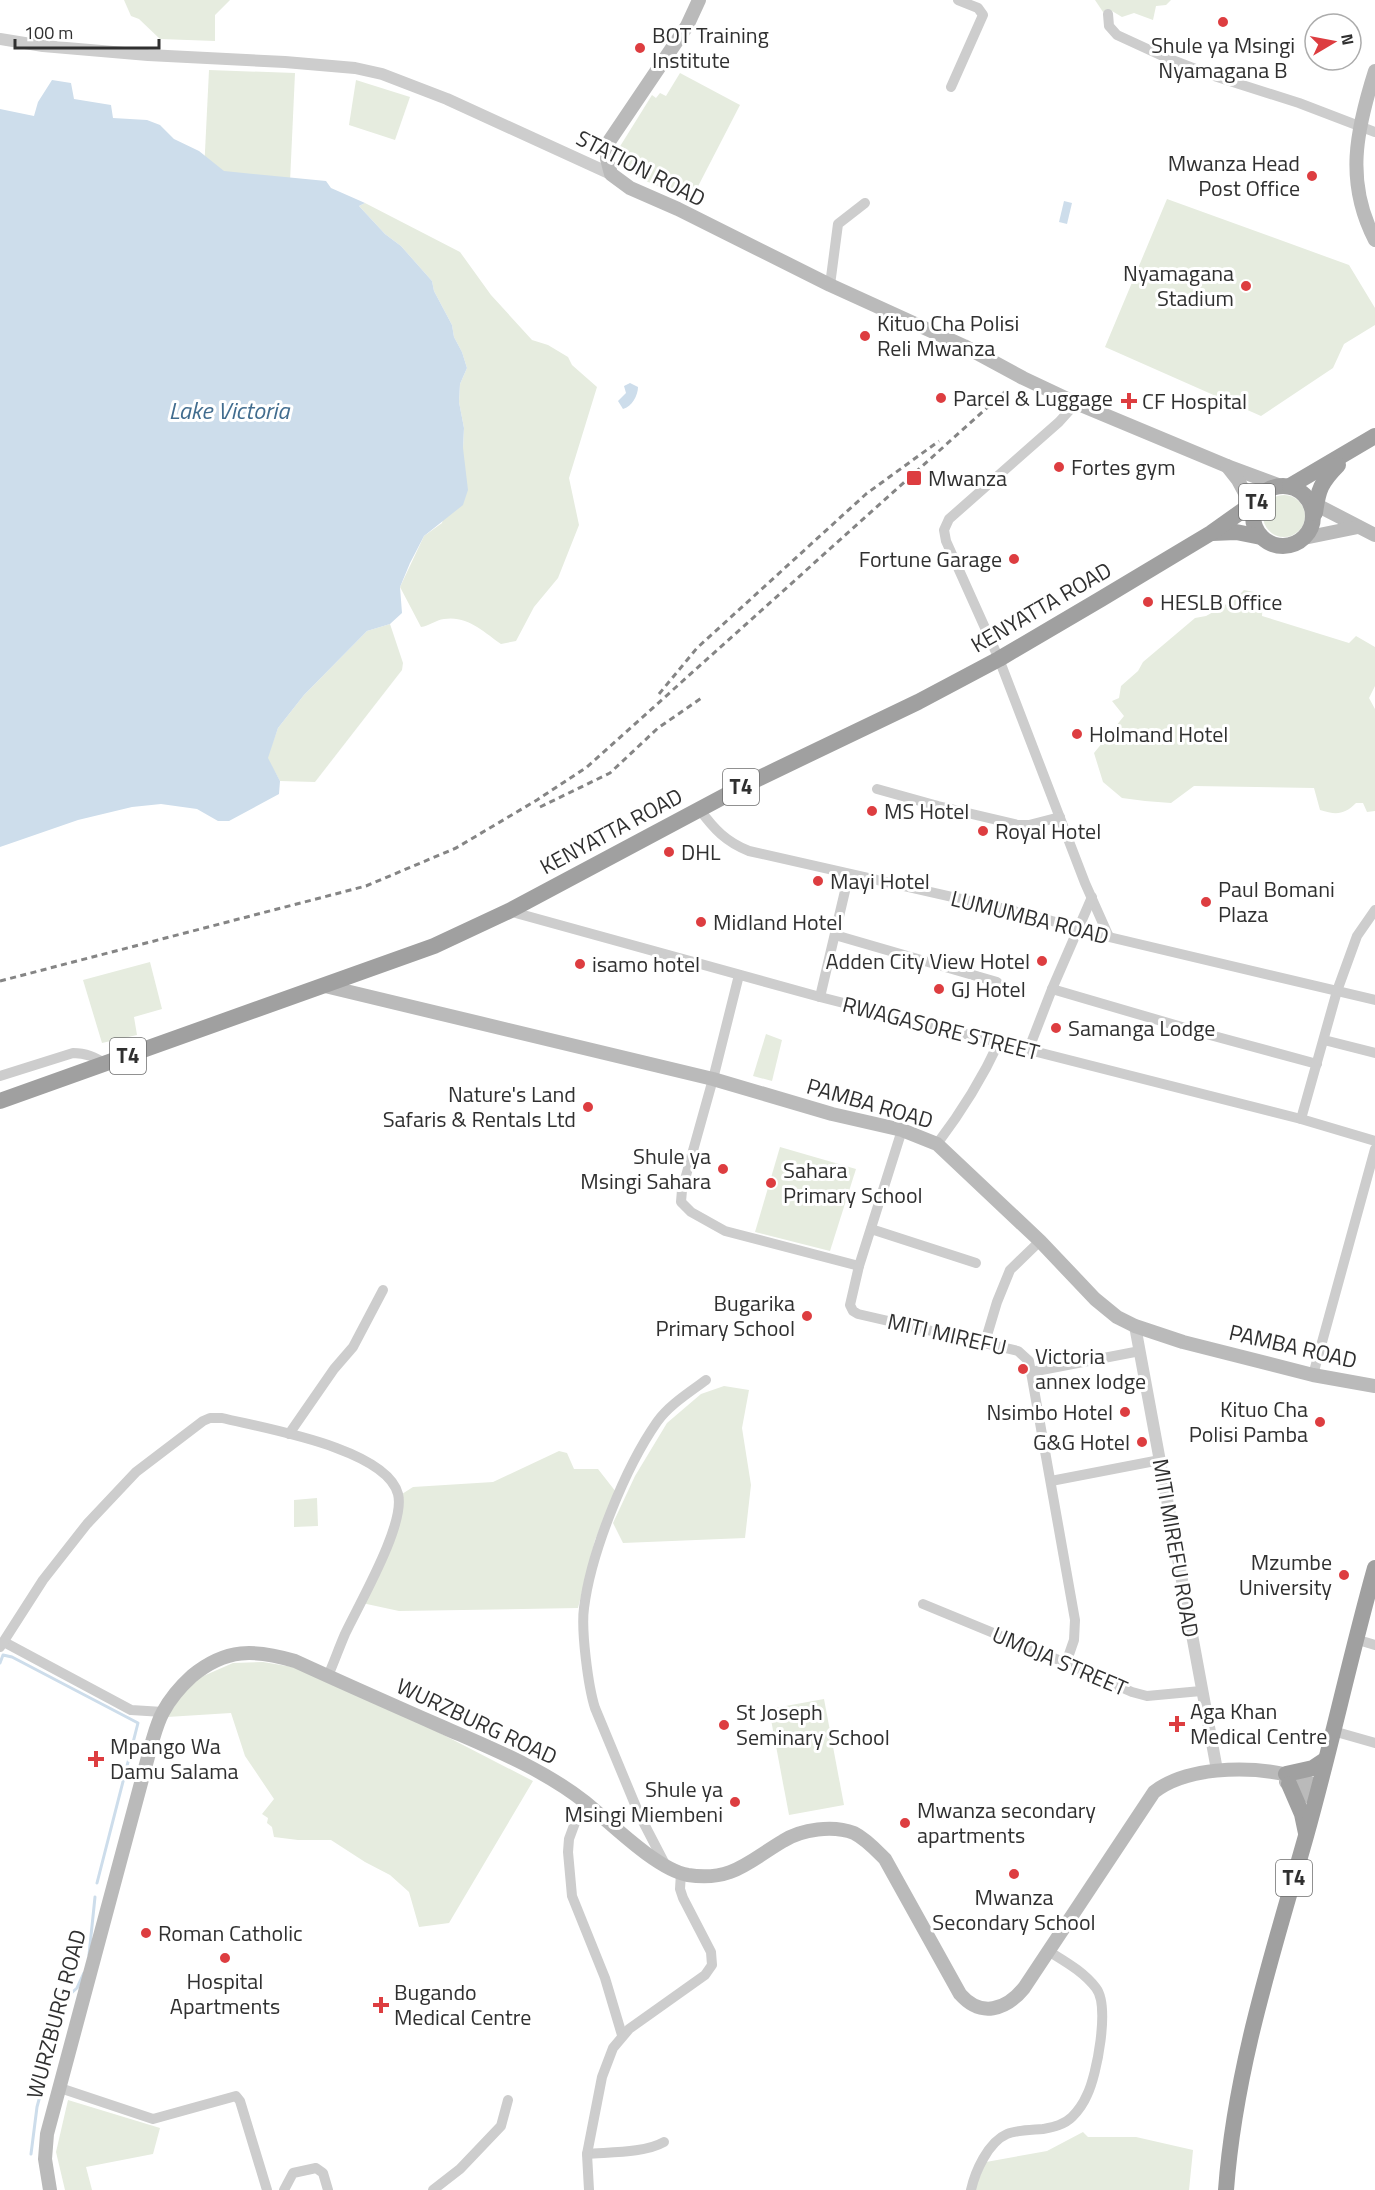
<svg xmlns="http://www.w3.org/2000/svg" width="1375" height="2190" viewBox="0 0 1375 2190" font-family="'Titillium Web',sans-serif">
<rect width="100%" height="100%" fill="#fff"/>
<g fill="#e6ecdf">
<polygon points="124,0 230,0 215,15 215,41 160,39 139,19 131,16"/>
<polygon points="1095,0 1171,0 1166,5 1156,6 1153,20 1134,13 1122,17 1112,11 1103,12"/>
<polygon points="209,70 295,73 290,182 204,172"/>
<path d="M680,73L740,105L692,198C675,192 634,180 624,166C619,161 619,155 619,148L652,95L656,98L660,93L666,96Z"/>
<polygon points="356,80 410,97 395,140 349,125"/>
<polygon points="1167,199 1349,265 1375,308 1375,325 1344,344 1333,368 1261,416 1105,347"/>
<path d="M365,203L460,252L491,295L532,340L548,345L568,357L572,365L597,387L569,478L579,525L558,578L534,607L516,641L501,644C484,632 467,615 444,619C436,620 429,626 421,627L400,587L424,536L442,523L463,448L464,428L459,402L460,384L467,368L462,352L454,337L452,325L434,291L432,281L401,246L385,234L359,206Z"/>
<circle cx="1284" cy="516" r="21"/>
<path d="M1244,590L1254,592L1263,598L1262,616L1349,643L1356,636L1375,647V686L1369,698L1375,709V811L1367,812L1363,803H1356C1344,815 1336,815 1320,810L1314,788L1194,786L1171,803L1145,801L1122,798L1103,782L1094,753L1124,716L1112,701L1119,698L1121,686L1138,671L1143,662L1195,618L1206,616L1215,611V606L1230,604Z"/>
<polygon points="390,624 403,663 402,670 315,782 280,781 267,758 278,728 304,695 367,631"/>
<polygon points="150,962 162,1009 134,1017 137,1035 102,1043 83,980"/>
<polygon points="766,1034 782,1040 772,1081 753,1076"/>
<polygon points="780,1147 856,1169 830,1251 755,1232"/>
<polygon points="724,1386 749,1390 742,1428 751,1485 745,1538 623,1543 613,1523 635,1476 667,1423 701,1394"/>
<polygon points="559,1451 567,1453 574,1469 598,1469 616,1492 595,1540 578,1608 399,1611 362,1603 402,1494 413,1487 493,1482"/>
<polygon points="317,1498 318,1526 294,1527 294,1500"/>
<polygon points="263,1662 305,1669 403,1714 533,1781 449,1923 419,1927 409,1892 390,1875 365,1862 331,1840 298,1840 274,1837 272,1827 267,1823 268,1818 262,1814 274,1799 245,1756 231,1713 167,1717 192,1681 233,1663"/>
<polygon points="824,1699 844,1805 789,1815 769,1709"/>
<polygon points="68,2100 160,2128 153,2154 86,2167 92,2190 65,2190 56,2152"/>
<polygon points="1083,2132 1088,2137 1136,2137 1193,2150 1189,2190 973,2190 986,2162 1047,2151"/>
</g>
<g fill="#cdddeb">
<polygon points="52,80 71,83 74,99 111,105 113,118 147,120 160,125 174,139 199,151 224,171 326,181 331,188 365,203 359,206 385,234 401,246 432,281 434,291 452,325 454,337 462,352 467,368 460,384 459,402 464,428 463,448 468,490 463,505 424,536 410,563 400,587 402,613 390,624 367,631 304,695 278,728 268,758 280,781 279,794 229,821 218,821 197,809 161,804 132,807 78,820 0,847 0,109 34,116 38,102"/>
<polygon points="1064,201 1072,203 1067,224 1059,222"/>
<path d="M630,383L638,387C638,395 632,407 623,409L618,401L626,393L624,386Z"/>
</g>
<g fill="none" stroke-linecap="round" stroke-linejoin="round">
<g stroke="#cdddeb" stroke-width="3">
<polyline points="0,1663 3,1655 12,1657 138,1723 97,1883"/>
<polyline points="89,1955 95,1897"/>
<polyline points="31,2154 37,2107 60,2021 68,1996 77,1988 84,1973"/>
</g>
<g stroke="#cdcdcd" stroke-width="10">
<polyline points="1108,14 1109,26 1117,35 1167,58 1211,75 1299,103 1375,132"/>
<polyline points="951,87 983,15 978,8 958,0"/>
<polyline points="830,285 838,224 865,203"/>
<polyline points="1076,403 1059,422 949,519 944,530 946,541 999,659 1085,883 1109,937"/>
<polyline points="877,789 938,806 1018,825 1029,825 1060,817"/>
<path d="M700,810C714,829 726,842 749,851L1027,914L1109,937L1375,1000"/>
<polyline points="509,911 820,997 1301,1119 1375,1141"/>
<polyline points="835,935 997,982"/>
<polyline points="739,975 713,1079 682,1190 681,1202 691,1212 725,1231 859,1266"/>
<polyline points="1052,989 1199,1032 1317,1064"/>
<polyline points="820,997 849,874"/>
<polyline points="1324,1040 1375,1053"/>
<polyline points="1028,1051 1052,989 1092,897"/>
<path d="M0,1076L73,1053C86,1053 95,1057 106,1064"/>
<polyline points="1301,1119 1337,991 1357,936 1375,910"/>
<polyline points="902,1130 859,1266 850,1305 853,1311 858,1314 1018,1351 1029,1361 1075,1620 1074,1640 1066,1663"/>
<path d="M937,1144C962,1111 982,1079 999,1042"/>
<polyline points="871,1229 976,1263"/>
<polyline points="985,1342 997,1302 1010,1270 1040,1241"/>
<polyline points="1031,1372 1140,1351"/>
<polyline points="1313,1375 1375,1149"/>
<polyline points="289,1434 334,1369 353,1347 383,1290"/>
<polyline points="1051,1481 1160,1460"/>
<polyline points="923,1604 1066,1663 1132,1692 1147,1696 1201,1691"/>
<polyline points="1355,1639 1375,1645"/>
<polyline points="4,1642 131,1710 163,1712"/>
<path d="M0,1647L43,1580L87,1524L136,1472L203,1421L210,1418H222C262,1428 386,1448 398,1494C406,1524 359,1604 345,1634C339,1648 334,1662 328,1676"/>
<polyline points="1333,1731 1375,1743"/>
<polyline points="583,1801 569,1839 568,1852 572,1896 605,1978 622,2035"/>
<path d="M666,1866L639,1814L595,1708C588,1686 581,1630 584,1608C591,1552 625,1468 657,1422C669,1405 690,1392 706,1380"/>
<polyline points="60,2088 153,2119 236,2096 240,2101 267,2190"/>
<path d="M587,2154C609,2152 645,2153 664,2142"/>
<polyline points="284,2190 293,2173 316,2168 323,2173 328,2190"/>
<polyline points="433,2190 460,2169 501,2126 508,2100"/>
<polyline points="589,2190 587,2154 602,2077 613,2048 629,2029 705,1975 712,1965 711,1952 683,1898 680,1889 681,1873"/>
<path d="M971,2190C975,2172 988,2142 1007,2134C1017,2130 1032,2130 1043,2129C1053,2127 1064,2125 1072,2117C1077,2112 1084,2102 1087,2095C1097,2075 1110,2006 1096,1988C1084,1972 1066,1962 1050,1952"/>
</g>
<g stroke="#cdcdcd" stroke-width="12">
<polyline points="0,39 43,46 148,55 285,62 355,68 382,74 447,99 611,174"/>
<polyline points="1135,1326 1217,1770"/>
</g>
<g stroke="#bababa" stroke-width="14">
<polyline points="699,0 687,26 608,143 607,159 611,174 630,188 678,209 830,285 964,346 1023,378 1076,403 1227,466 1281,486"/>
<path d="M1375,71C1356,131 1345,182 1375,240"/>
<polyline points="1227,466 1238,480 1253,508"/>
<polyline points="1309,501 1375,535"/>
<polyline points="1304,538 1358,527"/>
<polyline points="325,986 713,1079 832,1114 902,1130 937,1144 1040,1241 1095,1299 1117,1317 1135,1326 1183,1342 1313,1375 1375,1386"/>
<polyline points="1286,1782 1315,1800"/>
<path d="M50,2190L45,2159L47,2134L152,1742C155,1732 158,1721 163,1712C170,1699 181,1686 192,1676C226,1648 254,1649 295,1661C345,1684 395,1706 445,1728C493,1749 543,1769 585,1802C611,1823 656,1869 688,1875C732,1882 749,1861 783,1841C802,1829 833,1825 854,1833C866,1839 876,1850 885,1859L960,1994C981,2018 1006,2010 1024,1988L1154,1792C1186,1767 1245,1766 1284,1774C1296,1777 1308,1782 1319,1787"/>
</g>
<g stroke="#a0a0a0" stroke-width="16">
<circle cx="1283" cy="516" r="30"/>
<polyline points="1290,486 1375,436"/>
<path d="M1315,513C1318,490 1321,482 1338,465"/>
<polyline points="1212,533 1236,532 1261,537"/>
<polyline points="0,1101 434,946 509,911 749,783 918,702 999,659 1101,599 1211,533 1242,511 1253,508"/>
<polyline points="1286,1774 1313,1768 1325,1760"/>
<polyline points="1289,1784 1302,1814 1306,1833"/>
<path d="M1226,2190C1235,2068 1273,1953 1306,1836C1331,1747 1350,1657 1375,1568"/>
</g>
<g stroke="#858585" stroke-width="3" stroke-dasharray="6 4.5" stroke-linecap="butt">
<polyline points="659,694 697,648 866,494 939,441"/>
<polyline points="540,807 610,773 658,728 703,697"/>
<polyline points="0,981 366,886 456,848 537,800 587,767 1008,389"/>
</g>
</g>
<g fill="#dd3d40" stroke="#fff" stroke-width="2">
<circle cx="1223" cy="22" r="6"/>
<circle cx="640" cy="48" r="6"/>
<circle cx="1312" cy="176" r="6"/>
<circle cx="1246" cy="286" r="6"/>
<circle cx="865" cy="336" r="6"/>
<circle cx="941" cy="398" r="6"/>
<path d="M1126 392h6v6h6v6h-6v6h-6v-6h-6v-6h6z"/>
<circle cx="1059" cy="467" r="6"/>
<rect x="906" y="470" width="16" height="16" rx="3"/>
<circle cx="1014" cy="559" r="6"/>
<circle cx="1148" cy="602" r="6"/>
<circle cx="1077" cy="734" r="6"/>
<circle cx="872" cy="811" r="6"/>
<circle cx="983" cy="831" r="6"/>
<circle cx="669" cy="852" r="6"/>
<circle cx="818" cy="881" r="6"/>
<circle cx="1206" cy="902" r="6"/>
<circle cx="701" cy="922" r="6"/>
<circle cx="1042" cy="961" r="6"/>
<circle cx="580" cy="964" r="6"/>
<circle cx="939" cy="989" r="6"/>
<circle cx="1056" cy="1028" r="6"/>
<circle cx="588" cy="1107" r="6"/>
<circle cx="723" cy="1169" r="6"/>
<circle cx="771" cy="1183" r="6"/>
<circle cx="807" cy="1316" r="6"/>
<circle cx="1023" cy="1369" r="6"/>
<circle cx="1125" cy="1412" r="6"/>
<circle cx="1320" cy="1422" r="6"/>
<circle cx="1142" cy="1442" r="6"/>
<circle cx="1344" cy="1575" r="6"/>
<path d="M1174 1715h6v6h6v6h-6v6h-6v-6h-6v-6h6z"/>
<circle cx="724" cy="1725" r="6"/>
<path d="M93 1750h6v6h6v6h-6v6h-6v-6h-6v-6h6z"/>
<circle cx="735" cy="1802" r="6"/>
<circle cx="905" cy="1823" r="6"/>
<circle cx="1014" cy="1874" r="6"/>
<circle cx="146" cy="1933" r="6"/>
<circle cx="225" cy="1958" r="6"/>
<path d="M378 1996h6v6h6v6h-6v6h-6v-6h-6v-6h6z"/>
</g>
<g text-anchor="middle" stroke-width="6" stroke-linejoin="round" paint-order="stroke">
<g fill="#fff" stroke="#6e6e6e" stroke-width="1.5">
<rect x="1239" y="484" width="36" height="36" rx="4.5"/>
<rect x="723" y="769" width="36" height="36" rx="4.5"/>
<rect x="110" y="1038" width="36" height="36" rx="4.5"/>
<rect x="1276" y="1860" width="36" height="36" rx="4.5"/>
</g>
<g font-size="21" font-weight="bold" fill="#303030">
<text x="1257" y="509">T4</text>
<text x="741" y="794">T4</text>
<text x="128" y="1063">T4</text>
<text x="1294" y="1885">T4</text>
</g>
<g font-size="22" fill="#303030" stroke="#fff" text-anchor="start">
<text x="652" y="43">BOT Training<tspan x="652" dy="25">Institute</tspan></text>
<text x="1223" y="53" text-anchor="middle">Shule ya Msingi<tspan x="1223" dy="25">Nyamagana B</tspan></text>
<text x="1300" y="171" text-anchor="end">Mwanza Head<tspan x="1300" dy="25">Post Office</tspan></text>
<text x="1234" y="281" text-anchor="end">Nyamagana<tspan x="1234" dy="25">Stadium</tspan></text>
<text x="877" y="331">Kituo Cha Polisi<tspan x="877" dy="25">Reli Mwanza</tspan></text>
<text x="953" y="406">Parcel &amp; Luggage</text>
<text x="1142" y="409">CF Hospital</text>
<text x="1071" y="475">Fortes gym</text>
<text x="928" y="486">Mwanza</text>
<text x="1002" y="567" text-anchor="end">Fortune Garage</text>
<text x="1160" y="610">HESLB Office</text>
<text x="1089" y="742">Holmand Hotel</text>
<text x="884" y="819">MS Hotel</text>
<text x="995" y="839">Royal Hotel</text>
<text x="681" y="860">DHL</text>
<text x="830" y="889">Mayi Hotel</text>
<text x="1218" y="897">Paul Bomani<tspan x="1218" dy="25">Plaza</tspan></text>
<text x="713" y="930">Midland Hotel</text>
<text x="1030" y="969" text-anchor="end">Adden City View Hotel</text>
<text x="592" y="972">isamo hotel</text>
<text x="951" y="997">GJ Hotel</text>
<text x="1068" y="1036">Samanga Lodge</text>
<text x="576" y="1102" text-anchor="end">Nature's Land<tspan x="576" dy="25">Safaris &amp; Rentals Ltd</tspan></text>
<text x="711" y="1164" text-anchor="end">Shule ya<tspan x="711" dy="25">Msingi Sahara</tspan></text>
<text x="783" y="1178">Sahara<tspan x="783" dy="25">Primary School</tspan></text>
<text x="795" y="1311" text-anchor="end">Bugarika<tspan x="795" dy="25">Primary School</tspan></text>
<text x="1035" y="1364">Victoria<tspan x="1035" dy="25">annex lodge</tspan></text>
<text x="1308" y="1417" text-anchor="end">Kituo Cha<tspan x="1308" dy="25">Polisi Pamba</tspan></text>
<text x="1113" y="1420" text-anchor="end">Nsimbo Hotel</text>
<text x="1130" y="1450" text-anchor="end">G&amp;G Hotel</text>
<text x="1332" y="1570" text-anchor="end">Mzumbe<tspan x="1332" dy="25">University</tspan></text>
<text x="1190" y="1719">Aga Khan<tspan x="1190" dy="25">Medical Centre</tspan></text>
<text x="736" y="1720">St Joseph<tspan x="736" dy="25">Seminary School</tspan></text>
<text x="110" y="1754">Mpango Wa<tspan x="110" dy="25">Damu Salama</tspan></text>
<text x="723" y="1797" text-anchor="end">Shule ya<tspan x="723" dy="25">Msingi Miembeni</tspan></text>
<text x="917" y="1818">Mwanza secondary<tspan x="917" dy="25">apartments</tspan></text>
<text x="1014" y="1905" text-anchor="middle">Mwanza<tspan x="1014" dy="25">Secondary School</tspan></text>
<text x="158" y="1941">Roman Catholic</text>
<text x="225" y="1989" text-anchor="middle">Hospital<tspan x="225" dy="25">Apartments</tspan></text>
<text x="394" y="2000">Bugando<tspan x="394" dy="25">Medical Centre</tspan></text>
</g>
<g font-size="22" fill="#303030" stroke="#fff">
<text transform="translate(641 168) rotate(27)" y="8">STATION ROAD</text>
<text transform="translate(1041 607) rotate(-30)" y="8">KENYATTA ROAD</text>
<text transform="translate(611 831) rotate(-28)" y="8">KENYATTA ROAD</text>
<text transform="translate(1030 917) rotate(14)" y="8">LUMUMBA ROAD</text>
<text transform="translate(941 1028) rotate(14)" y="8">RWAGASORE STREET</text>
<text transform="translate(870 1103) rotate(16)" y="8">PAMBA ROAD</text>
<text transform="translate(947 1334) rotate(13)" y="8">MITI MIREFU</text>
<text transform="translate(1293 1346) rotate(13)" y="8">PAMBA ROAD</text>
<text transform="translate(1176 1548) rotate(80)" y="8">MITI MIREFU ROAD</text>
<text transform="translate(1060 1661) rotate(23)" y="8">UMOJA STREET</text>
<text transform="translate(477 1721) rotate(25)" y="8">WURZBURG ROAD</text>
<text transform="translate(56 2014) rotate(-75)" y="8">WURZBURG ROAD</text>
</g>
<g font-size="24" font-style="italic" fill="#426d8f" stroke="#fff">
<text x="229" y="419">Lake Victoria</text>
</g>
</g>
<g transform="translate(1333 42) rotate(80)"><circle r="28" fill="#ffffff" stroke="#acacac" stroke-width="1.5"/>
<path d="M0-4.5L10 22L0 15L-10 22Z" fill="#dd3d40"/>
<text y="-9" font-size="16" font-weight="bold" text-anchor="middle" fill="#303030">N</text>
</g>
<path d="M15 39v9h144v-9" fill="none" stroke="#303030" stroke-width="3"/>
<text x="24" y="39" font-size="18" fill="#303030" stroke="#ffffff" stroke-width="4.5" paint-order="stroke">100 m</text>
</svg>
